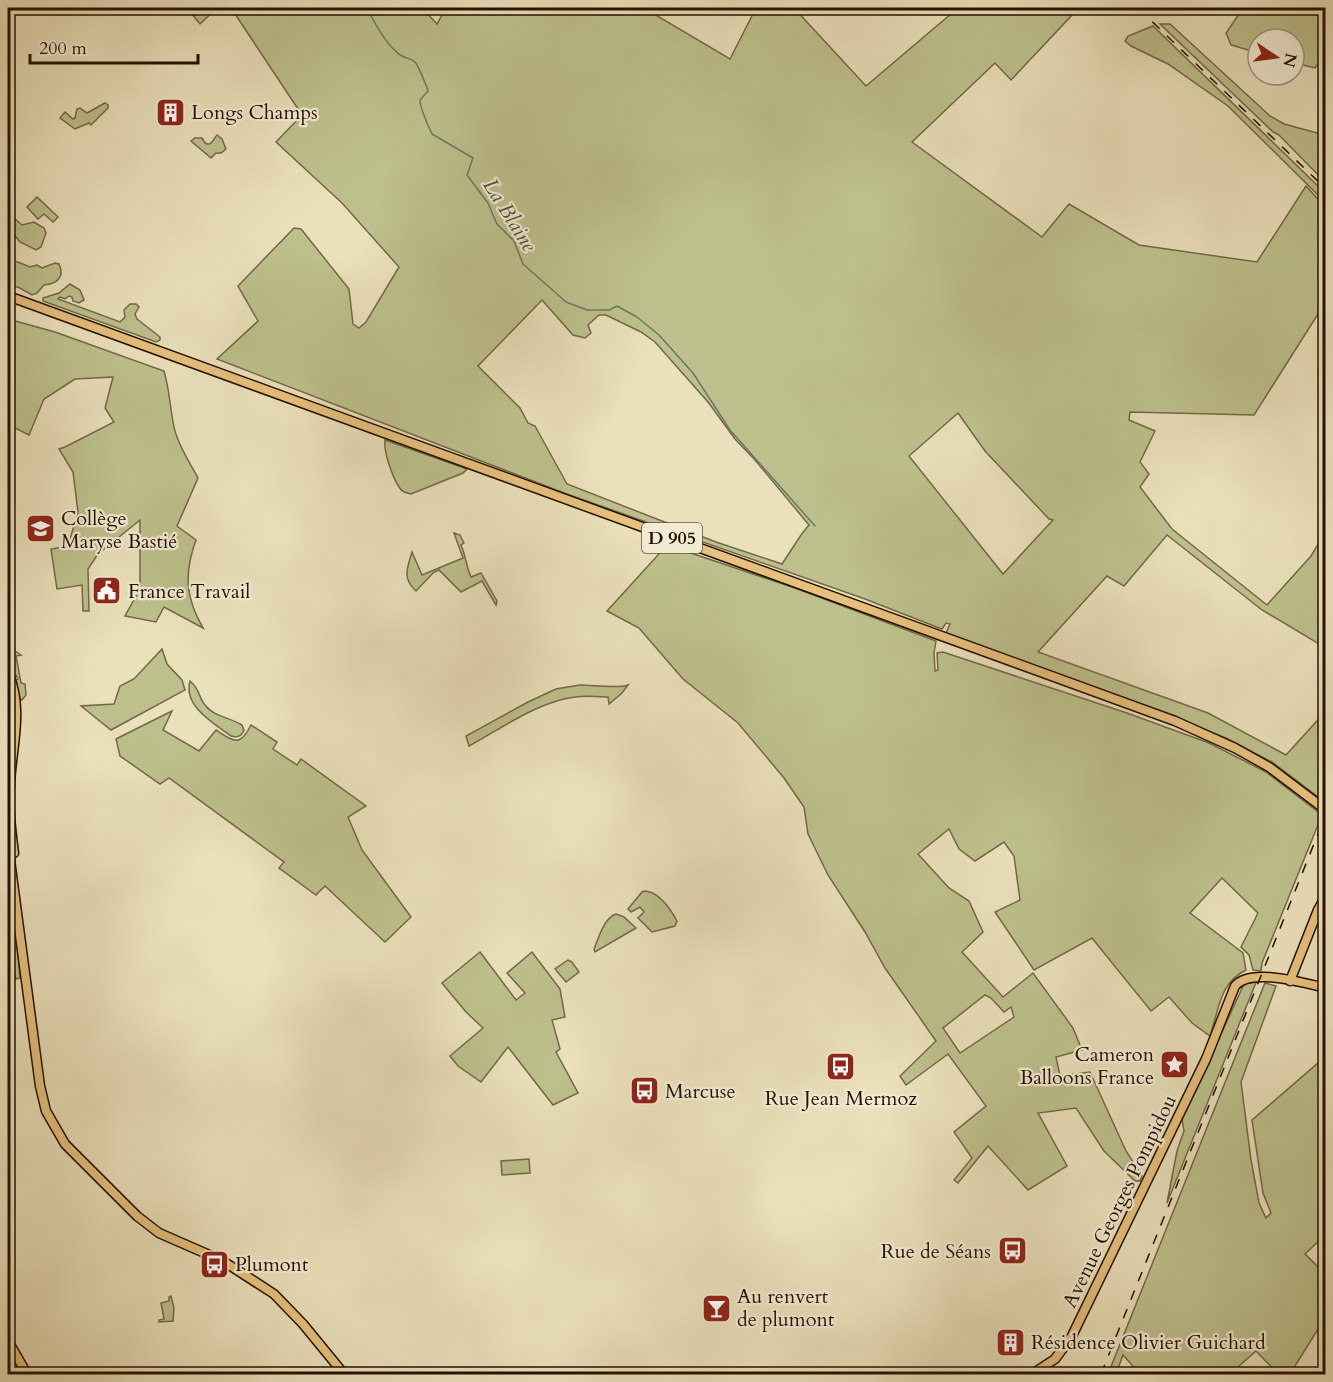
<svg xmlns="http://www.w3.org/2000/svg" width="1333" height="1382" viewBox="0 0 1333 1382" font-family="Cardo,serif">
<rect width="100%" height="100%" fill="#eae0bb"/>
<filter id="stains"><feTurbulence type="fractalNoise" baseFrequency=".00333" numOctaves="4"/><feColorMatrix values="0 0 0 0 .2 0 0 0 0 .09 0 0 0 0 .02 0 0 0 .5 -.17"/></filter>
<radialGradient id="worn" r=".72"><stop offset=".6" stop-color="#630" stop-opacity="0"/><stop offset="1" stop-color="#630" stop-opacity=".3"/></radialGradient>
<g fill="#bdc08c" stroke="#726846" stroke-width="1.5" fill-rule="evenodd">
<polygon points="187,8 217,8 200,24"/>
<path d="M231,8H422L437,24L446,8H644L730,59L756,8H794L866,86L958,8H1060L1074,13L1011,80L995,63L912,142L1042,237L1069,204L1139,245L1257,262L1306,186L1325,207V303L1254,415L1130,412L1129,420L1155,431L1140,462L1149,474L1140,487L1172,529L1267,605L1311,556L1325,533L1326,650L1316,642L1262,610L1167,535L1124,586L1107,576L1038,652L1208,713L1286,755L1325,712V802L1272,762L1226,738L1183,721L946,633L950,624L946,623L942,629L865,599L564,493L217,359L258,321L238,286L294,228L301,229L349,289L353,324L359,328L366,322L399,267L342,203L276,142L302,115ZM542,300L573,335L585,338L591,333L588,325L599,315H606L641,332L655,342L708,402L735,439L755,460L809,525L801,535L782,564L716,542L567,484L535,426L528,423L520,408L478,366ZM958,413L985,451L1049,519L1053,520L1003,574L909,456Z"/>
<polygon points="1243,8 1319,8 1325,10 1325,54 1315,68 1294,63 1294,39 1258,39 1258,53 1231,45 1226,33"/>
<polygon points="1160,24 1170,24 1270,116 1284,124 1325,135 1325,182 1279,135 1273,132"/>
<polygon points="1153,26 1319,187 1325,194 1325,202 1228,106 1168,64 1131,46 1125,41 1128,36"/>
<polygon points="105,103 108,105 108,108 91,125 89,123 75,129 60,118 65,112 73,119 75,118 77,109 80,108 87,113"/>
<path d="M217,135L222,139L226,149L221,153H216L211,158L191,141L195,138H202L205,143C212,147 213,139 217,135Z"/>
<polygon points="37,197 58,217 53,222 44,214 38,219 27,207"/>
<polygon points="8,213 22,225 34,222 44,228 46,233 41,247 36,250 20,242 8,227"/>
<path d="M8,255L10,259L30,267L37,265L42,268L55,263L59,264C65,277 57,284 44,285L37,293L32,295L18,287H8Z"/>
<polygon points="70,284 80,290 84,300 79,303 73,301 72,297 69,296 65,299 60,297 58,299 120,322 125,317 124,310 130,304 136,304 139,307 135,314 137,319 160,337 160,340 156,342 43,301 43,298 59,293"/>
<path d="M8,319L55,332L164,371C169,388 170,405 173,422C176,442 189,461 198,478L177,526L196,540C184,573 185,597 203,628L164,607L156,622L125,616L140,589V520L98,554L88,569L89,611H83L82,585L57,589L51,549L68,546L78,512L73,472L59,449L65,447L114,422L105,408L113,377L75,379L44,399L29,435L15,428L8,429Z"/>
<path d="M385,440L467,469L463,473L411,494C406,493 402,492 399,487C393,478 383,451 385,440Z"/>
<path d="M454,533L460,535L464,543L461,545C466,556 466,566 471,577L481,573L497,601L496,605L482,581L461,592L439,570L433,573L416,591C402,578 407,569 412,552L422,575L463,558Z"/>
<path d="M667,545L795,588L936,641L934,653L935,671L938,670L937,653L943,652L1127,713L1209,743L1266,772L1322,815L1262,963L1261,971L1253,970L1249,955L1241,947L1258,913L1222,878L1190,913L1243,953L1246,970C1219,983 1219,1010 1210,1036L1192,1023L1169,997L1151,1011L1092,938L1034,970L995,912L1020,900L1014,856L1004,842L975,861L959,849L949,829L918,854L949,888L969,901L983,932L962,952L1003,997L1033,973L1073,1028L1082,1050L1056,1057L1060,1076L1090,1072L1126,1151L1142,1176L1140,1181H1135L1104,1151L1076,1108L1038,1113L1067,1166L1028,1190L988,1146L958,1183L954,1180L972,1158L954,1132L986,1106L948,1054L906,1085L900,1076L936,1041L885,968L865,932L828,875L808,834L804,807L784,778L738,723L683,679L639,628L607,611ZM985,995L991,998L1004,1012L1011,1007L1014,1017L960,1053L943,1028Z"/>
<polygon points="162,649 167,664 182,680 185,690 111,730 81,706 114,704 120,686 134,679"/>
<path d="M10,651H15L21,655L16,656L21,683L25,684L26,695L22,700L20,699L16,680L18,679C14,670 3,660 10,651Z"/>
<path d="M190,681C201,690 198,698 206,706C213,716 231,718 242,725L244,730C242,736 237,738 231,736C213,723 183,706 190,681Z"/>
<path d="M580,685C593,685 618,689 628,685L622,693L609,704L608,697C597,697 586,695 575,697C537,702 502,728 469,746L466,736L528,702L556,689Z"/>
<path d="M172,711L163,730L199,751L216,730C235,742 240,747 251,725L277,742L273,749L297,765L301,759L366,806L348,817L362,850L411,917L385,942L325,886L316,895L279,868L284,862L169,778L160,784L120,756L116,739Z"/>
<path d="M645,891C659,892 671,910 677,921L675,926L652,932L638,918L644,912L640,907L631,912L628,909L642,892Z"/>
<path d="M616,914L624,917L636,928L595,952L594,949C599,937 604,918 616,914Z"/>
<path d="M8,916C18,926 18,962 20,978L16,979L9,955L11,953L8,944Z"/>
<polygon points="480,952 516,1000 525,993 507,973 532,952 560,989 565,1017 552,1020 560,1049 556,1052 578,1093 553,1105 508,1047 481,1082 458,1066 450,1056 483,1028 466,1012 442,983"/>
<polygon points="568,960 572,962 579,972 566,982 555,969"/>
<polygon points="1257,980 1167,1203 1177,1151 1184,1131 1182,1119 1244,984"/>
<polygon points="1265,983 1276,986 1241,1082 1251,1160 1259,1203 1266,1218 1271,1213 1263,1193 1252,1120 1325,1057 1325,1235 1305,1254 1325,1274 1325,1318 1290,1374 1278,1374 1256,1351 1230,1374 1140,1374 1123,1355 1116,1374 1108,1374"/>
<polygon points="529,1159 530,1173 502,1175 501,1161"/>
<polygon points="171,1296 174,1308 173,1321 159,1322 159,1320 164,1319 161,1303 169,1301 169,1297"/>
</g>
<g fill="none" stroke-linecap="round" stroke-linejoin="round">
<path stroke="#6a7768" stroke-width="1.5" d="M367,8C374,22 388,48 402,56C407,59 411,58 415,62C417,63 427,87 428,91L420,100C420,109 428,125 432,134L473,158L467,175L488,203L497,224L514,241L523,264L566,302L587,310H609L617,306L637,317L659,335L693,373L730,430L815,526"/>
<defs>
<g id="major">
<polyline points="8,296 1175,721 1235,748 1269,767 1326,810"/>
<path d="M8,673C24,708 12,746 10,783C8,806 11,830 14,853"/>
<polyline points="8,694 9,709 8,732"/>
<polyline points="8,845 40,1086 46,1111 65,1144 137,1216 159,1233 223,1261 274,1294 303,1324 344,1374"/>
<polyline points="1290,981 1318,910 1326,896"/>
<polyline points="8,1341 27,1374"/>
<path d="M1032,1374L1055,1359L1072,1336L1206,1059L1235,986C1250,967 1304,983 1326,988"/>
</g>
</defs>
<use href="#major" stroke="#260f00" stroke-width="11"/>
<use href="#major" stroke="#e5c07e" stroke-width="8"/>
<g stroke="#260f00" stroke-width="1.5" stroke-dasharray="10 10" stroke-linecap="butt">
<polyline points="1138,8 1326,189"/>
<polyline points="1101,1374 1326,814"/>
</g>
</g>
<defs>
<symbol id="building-square" viewBox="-11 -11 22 22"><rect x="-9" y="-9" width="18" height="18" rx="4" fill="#8f2418" stroke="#f1ebd3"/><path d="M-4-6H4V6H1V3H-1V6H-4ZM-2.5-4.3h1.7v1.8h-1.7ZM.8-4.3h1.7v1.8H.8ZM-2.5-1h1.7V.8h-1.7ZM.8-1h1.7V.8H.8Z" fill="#fff"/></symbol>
<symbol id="school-square" viewBox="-11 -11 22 22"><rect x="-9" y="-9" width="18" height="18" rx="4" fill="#8f2418" stroke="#f1ebd3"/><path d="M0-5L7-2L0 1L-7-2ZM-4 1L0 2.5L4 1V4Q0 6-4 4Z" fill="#fff"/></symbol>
<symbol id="civic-square" viewBox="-11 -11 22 22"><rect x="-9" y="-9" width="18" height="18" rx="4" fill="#8f2418" stroke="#f1ebd3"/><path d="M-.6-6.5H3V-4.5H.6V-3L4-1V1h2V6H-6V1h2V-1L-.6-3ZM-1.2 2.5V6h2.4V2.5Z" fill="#fff"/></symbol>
<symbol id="sight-square" viewBox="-11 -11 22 22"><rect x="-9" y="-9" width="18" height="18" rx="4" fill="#8f2418" stroke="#f1ebd3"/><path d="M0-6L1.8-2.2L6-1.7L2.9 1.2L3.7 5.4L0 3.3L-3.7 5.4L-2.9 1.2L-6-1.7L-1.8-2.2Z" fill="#fff"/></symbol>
<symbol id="bus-square" viewBox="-11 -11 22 22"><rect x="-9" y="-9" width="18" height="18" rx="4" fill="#8f2418" stroke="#f1ebd3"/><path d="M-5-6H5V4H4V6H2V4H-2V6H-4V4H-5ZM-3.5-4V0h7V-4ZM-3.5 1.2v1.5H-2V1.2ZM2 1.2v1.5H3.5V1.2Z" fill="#fff"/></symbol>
<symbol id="bar-square" viewBox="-11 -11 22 22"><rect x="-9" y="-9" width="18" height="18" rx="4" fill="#8f2418" stroke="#f1ebd3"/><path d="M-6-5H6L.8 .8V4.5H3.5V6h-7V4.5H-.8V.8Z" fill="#fff"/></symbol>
</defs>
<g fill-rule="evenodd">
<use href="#building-square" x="154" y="96" width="33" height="33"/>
<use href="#school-square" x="24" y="512" width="33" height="33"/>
<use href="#civic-square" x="90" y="574" width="33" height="33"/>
<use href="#sight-square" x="1158" y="1048" width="33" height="33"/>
<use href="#bus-square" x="824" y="1050" width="33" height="33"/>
<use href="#bus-square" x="628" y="1074" width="33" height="33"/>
<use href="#bus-square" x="996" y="1234" width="33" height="33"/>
<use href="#bus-square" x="198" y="1248" width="33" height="33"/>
<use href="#bar-square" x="700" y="1292" width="33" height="33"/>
<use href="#building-square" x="994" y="1326" width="33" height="33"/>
</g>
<g text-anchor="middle" stroke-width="4.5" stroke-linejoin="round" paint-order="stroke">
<rect fill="#f1ebd3" stroke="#63513f" stroke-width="1.5" x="642" y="523" width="60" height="30" rx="4.5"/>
<g font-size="18" font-weight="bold" fill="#260f00">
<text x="672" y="544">D 905</text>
</g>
<g font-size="20" fill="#260f00" stroke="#f1ebd3" text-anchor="start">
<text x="191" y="119">Longs Champs</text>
<text x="61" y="525">Collège<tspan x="61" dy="23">Maryse Bastié</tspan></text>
<text x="128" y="598">France Travail</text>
<text x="1154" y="1061" text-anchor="end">Cameron<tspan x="1154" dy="23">Balloons France</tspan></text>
<text x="665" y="1098">Marcuse</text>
<text x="841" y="1105" text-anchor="middle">Rue Jean Mermoz</text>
<text x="991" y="1258" text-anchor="end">Rue de Séans</text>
<text x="235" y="1271">Plumont</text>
<text x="737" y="1303">Au renvert<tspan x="737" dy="23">de plumont</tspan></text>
<text x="1031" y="1349">Résidence Olivier Guichard</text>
</g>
<g font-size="20" fill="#260f00" stroke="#f1ebd3">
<text transform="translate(1119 1201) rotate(-64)" y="7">Avenue Georges Pompidou</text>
</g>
<g font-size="21" font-style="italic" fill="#4e4c3d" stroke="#f1ebd3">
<text transform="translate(510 215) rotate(58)" y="7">La Blaine</text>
</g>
</g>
<rect width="1333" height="1382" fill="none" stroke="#eae0bb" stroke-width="30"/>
<rect x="9" y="9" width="1315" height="1364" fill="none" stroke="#260f00" stroke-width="3"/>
<rect x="15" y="15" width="1303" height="1352" fill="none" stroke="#260f00" stroke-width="1.5"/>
<g transform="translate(1276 57) rotate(103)"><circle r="28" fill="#f1ebd3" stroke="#a0937f" stroke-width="1.5"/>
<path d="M0-4.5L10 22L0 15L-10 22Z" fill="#8f2418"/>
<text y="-9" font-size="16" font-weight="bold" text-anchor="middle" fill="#260f00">N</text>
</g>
<path d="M30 54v9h168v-9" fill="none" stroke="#260f00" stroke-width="3"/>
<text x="39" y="54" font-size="18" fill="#260f00" stroke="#f1ebd3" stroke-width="4.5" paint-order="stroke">200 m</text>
<rect width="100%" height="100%" filter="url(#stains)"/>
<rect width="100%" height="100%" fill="url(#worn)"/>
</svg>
